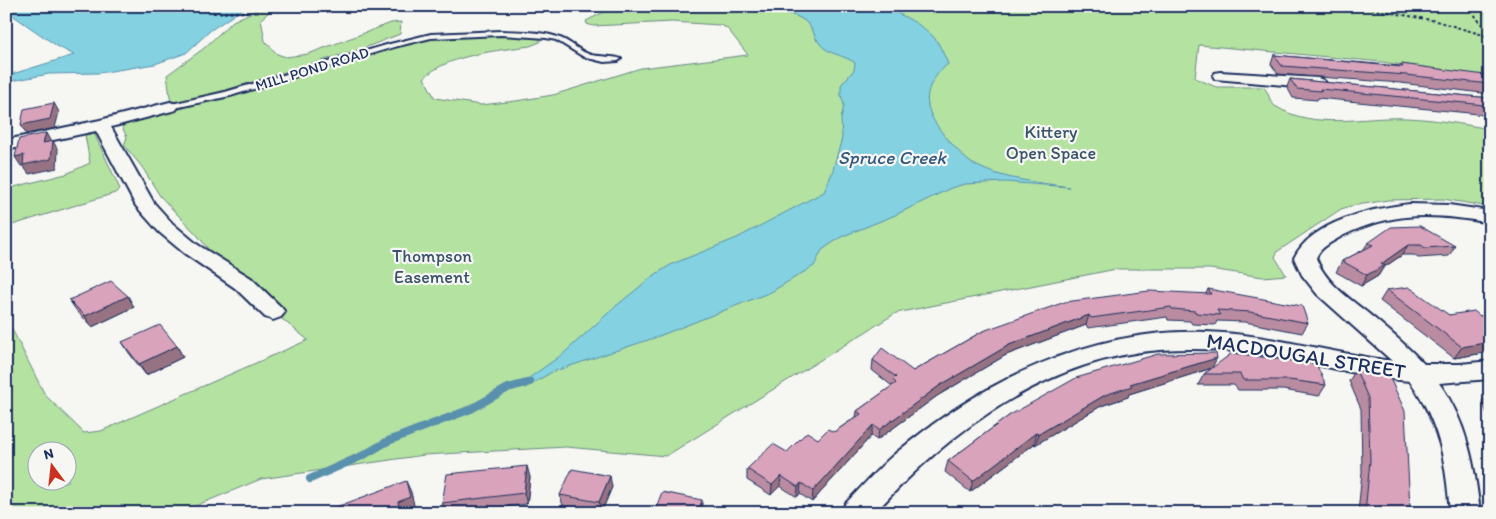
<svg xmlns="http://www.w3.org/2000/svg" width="1496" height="519" viewBox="0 0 1496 519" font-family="Itim,sans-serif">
<rect width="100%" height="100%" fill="#f6f6f2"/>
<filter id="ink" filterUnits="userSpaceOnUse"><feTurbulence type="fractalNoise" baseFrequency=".02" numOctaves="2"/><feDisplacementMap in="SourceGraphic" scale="10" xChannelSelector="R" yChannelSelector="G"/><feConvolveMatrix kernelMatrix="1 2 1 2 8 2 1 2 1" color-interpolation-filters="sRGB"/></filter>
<g filter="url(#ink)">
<g fill="#b4e2a1" stroke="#688880" fill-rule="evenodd">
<polygon points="265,6 283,6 269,12 261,19 265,41 277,54 286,57 308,54 391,23 401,22 400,34 364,48 216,93 171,104 167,75 203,49 233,21"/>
<path d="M610,6C648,6 780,0 805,21C811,26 815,34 817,41L816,6H1482L1490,18V78L1382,62L1199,45L1195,78L1216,87H1263C1270,92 1268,101 1275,106C1315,131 1362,116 1406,118C1434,119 1462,124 1490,129V207L1443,199L1388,200L1351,206L1341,209L1278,251L1275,257L1286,275L1263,277L1210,269H1116L896,313L666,456L566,447L424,455L261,479L178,513H6V317L45,395L84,433L101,431L308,340L231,278L198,236L160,196L142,167L124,145L127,137L122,127L131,122L277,83L408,42C433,37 519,30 540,39V42L530,46C500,50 446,55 424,78L435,98L481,105L516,101L553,95L641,68L748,55L727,28L720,25L672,22L593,26L587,24L586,21L610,9ZM38,452H68V482H38Z"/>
<polygon points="94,133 120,189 115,193 6,227 6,189 66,174 90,163 85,135"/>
</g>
<g fill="#83d1e1" stroke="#5990ad">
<polygon points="12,6 247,6 211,30 186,53 155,64 99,73 49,74 6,82 6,76 74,55 57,46 15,17 12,13"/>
<path d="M731,6H878C896,11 929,27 938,43C942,50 945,57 948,64C916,91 925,114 950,142C958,150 965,160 975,165C1003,180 1038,182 1069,187L1005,182L965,184L951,188L893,216L841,237L822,250L814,266L771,292L654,338L552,372L525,388L522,383L563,354L616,306L653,276L672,264L737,238L824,192L832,173L842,138L841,119L844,105L841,95V85L854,70L855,63C846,56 833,55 824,48C815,41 814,29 806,22C792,9 750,8 731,6Z"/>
</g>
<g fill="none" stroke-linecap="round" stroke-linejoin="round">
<polyline stroke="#5990ad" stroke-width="8" points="310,479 364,455 388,441 471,409 508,388 530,382"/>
<defs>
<path id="lane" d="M501,31C520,32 542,31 560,38C571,42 580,52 591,55C599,57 616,56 621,59L618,61L604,62L584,57L556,40L546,38L501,35L431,38L394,47L230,96L170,109L166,107L167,105L225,92L390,44L431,34Z"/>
<g id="street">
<polygon points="1220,72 1318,78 1323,80 1326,83 1323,86 1318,88 1215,79 1213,76 1215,73"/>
<polygon points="170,102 176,104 178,107 176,110 111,127 154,203 173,224 198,245 251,278 281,307 285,312 281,317 273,320 265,317 235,288 184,253 159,232 136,206 96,131 6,150 6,140 100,120"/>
<path d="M1410,204L1449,205L1490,211V223C1436,213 1392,211 1342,236C1332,242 1320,247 1316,258C1326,285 1354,301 1375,319C1392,333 1409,348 1424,364H1460L1490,361V379L1439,383C1467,422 1475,466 1480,513H1450C1446,462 1440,424 1410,381C1357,377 1306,360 1254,353C1222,349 1191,348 1160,350C1048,358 947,432 875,513H841L845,504C862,487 878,468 896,453C982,381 1090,328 1206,332C1268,334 1330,353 1392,361L1317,294L1302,275L1294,258C1312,221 1373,208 1410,204Z"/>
</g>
</defs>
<use href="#lane" stroke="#1b2f5e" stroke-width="4"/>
<use href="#street" stroke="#1b2f5e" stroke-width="4"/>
<g stroke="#1b2f5e" stroke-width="2" stroke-dasharray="3 2.5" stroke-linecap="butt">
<polyline points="1355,6 1436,21 1490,37"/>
<polyline points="1468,6 1482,25 1490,28"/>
<polyline points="213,13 247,12"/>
</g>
<use href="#lane" fill="#f6f6f2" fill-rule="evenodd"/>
<use href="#street" fill="#f6f6f2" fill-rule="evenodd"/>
</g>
<g fill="#ba8ca1" stroke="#1b2f5e">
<polygon points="1274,55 1400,66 1401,64 1490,79 1490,94 1401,83 1278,74 1271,64"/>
<polygon points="1290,79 1490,98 1490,116 1469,113 1318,98 1317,100 1293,98 1287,87"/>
<polygon points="1368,243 1455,246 1449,256 1418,258 1414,255 1402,255 1383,268 1378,276 1361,286 1336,272 1342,261 1363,250"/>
<polygon points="1208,289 1308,323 1302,333 1245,322 1217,321 1215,325 1192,324 1190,321 1168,320 1167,317 1088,328 1086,325 1006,355 937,396 877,440 871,436 812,502 800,494 797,497 780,486 771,495 747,480 747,469 834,432 856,417 857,411 892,386 872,370 873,360 913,371 983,331 1206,294"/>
<polygon points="1387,290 1449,315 1480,316 1490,314 1490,352 1454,358 1380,301"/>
<polygon points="69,300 134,307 92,327 76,310"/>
<polygon points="122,342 177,346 183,357 146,375 129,353"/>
<polygon points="1212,368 1326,385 1319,396 1283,390 1238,390 1234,385 1198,385 1204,374 1212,368 1129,394 1128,397 1101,406 1035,445 1034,444 970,492 945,472 948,461 1010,415"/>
<polygon points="1356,370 1389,376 1410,508 1413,513 1358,513 1362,472 1361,409 1349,381"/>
<polygon points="1490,391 1490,422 1482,401"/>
<polygon points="530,477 527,504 455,513 446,513 442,503"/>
<polygon points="612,487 601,513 563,506 560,495"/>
</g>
<g fill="#977283" stroke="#1b2f5e">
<polygon points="54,103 59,112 55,128 26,134 21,125"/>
<polygon points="46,133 51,142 43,143"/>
<polygon points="53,141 58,150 57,168 29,174 23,166 21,166 15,157 24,155"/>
<polygon points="1408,245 1402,255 1383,268 1378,276 1361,286 1367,275 1381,264"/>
<polygon points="128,296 134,307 92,327 85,316"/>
<polygon points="1089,315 1086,325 1006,355 937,396 877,440 879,430 939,386 1009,345"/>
<polygon points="1490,342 1490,352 1454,358 1462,347"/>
<polygon points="177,346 183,357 146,375 139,364"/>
<polygon points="1217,358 1212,368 1129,394 1128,397 1101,406 1035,445 1039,434 1105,395 1130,384"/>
<polygon points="873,425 871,436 812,502 813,491"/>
<polygon points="1037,432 1034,444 970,492 973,481"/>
<polygon points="527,466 530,477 527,504 524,493"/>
<polygon points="610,476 612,487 601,513 599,502"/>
<polygon points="781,476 780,486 771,495 772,485"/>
<polygon points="406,481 411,492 415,509 404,513 394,513"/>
<polygon points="801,483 800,494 797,497 798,487"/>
<polygon points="702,500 702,513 698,513"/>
</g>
<g fill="#d8a3bb" stroke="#1b2f5e">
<polygon points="1274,55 1403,67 1401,64 1485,75 1487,78 1490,79 1490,84 1406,75 1282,66"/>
<polygon points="1290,79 1490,98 1490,106 1475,104 1320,89 1321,91 1297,89"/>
<polygon points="54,103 50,119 21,125 24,109"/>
<polygon points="46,133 43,143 53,141 51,159 23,165 24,155 15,157 19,139"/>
<polygon points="1420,226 1455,246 1425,248 1421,245 1408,245 1381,264 1385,265 1367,275 1342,261 1373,245 1368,243 1391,227"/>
<polygon points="111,281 128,296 85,316 69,300"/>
<polygon points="1409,287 1449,315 1474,311 1480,316 1490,314 1490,342 1462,347 1387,290"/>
<polygon points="1208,289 1302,306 1308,323 1250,312 1217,310 1220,315 1196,313 1195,311 1172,309 1171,307 1091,318 1089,315 1009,345 939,386 879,430 873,425 813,491 801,483 798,487 781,476 772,485 747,469 773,444 787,452 807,432 818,439 828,429 834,432 861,414 857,411 896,383 893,380 896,377 873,360 882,348 913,371 983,331 1065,302 1149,291 1211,294"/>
<polygon points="160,325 177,346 139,364 122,342"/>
<polygon points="1216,353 1217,358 1130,384 1132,386 1105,395 1039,434 1037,432 973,481 948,461 1010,415 1076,378 1158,354"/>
<polygon points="1232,353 1316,364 1326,385 1289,380 1243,380 1240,374 1204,374"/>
<polygon points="1356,370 1389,376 1405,411 1410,508 1413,509 1413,513 1365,513 1370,461 1368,398"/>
<polygon points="527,466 524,493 442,503 447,474"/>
<polygon points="572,469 610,476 599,502 560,495"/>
<polygon points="406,481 410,497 398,502 400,511 394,513 320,513"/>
<polygon points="662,492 702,500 698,513 654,513"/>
<polygon points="737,509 762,513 736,513"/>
</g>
</g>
<g text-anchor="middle" stroke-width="4.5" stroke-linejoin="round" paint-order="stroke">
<g font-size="15" fill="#1b2f5e" stroke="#f6f6f2">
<text transform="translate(312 69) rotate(-17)" y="5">MILL POND ROAD</text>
</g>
<g font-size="18" fill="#3a536b" stroke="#f6f6f2">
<text x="1051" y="138">Kittery<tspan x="1051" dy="21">Open Space</tspan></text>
<text x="432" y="262">Thompson<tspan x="432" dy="21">Easement</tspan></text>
</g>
<g font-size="19" font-style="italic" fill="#35587f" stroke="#f6f6f2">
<text x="892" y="164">Spruce Creek</text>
</g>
<g font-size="21" fill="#1b2f5e" stroke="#f6f6f2">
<text transform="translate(1306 356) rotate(9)" y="7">MACDOUGAL STREET</text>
</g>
</g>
<rect width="1496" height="519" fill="none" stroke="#f6f6f2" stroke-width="25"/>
<rect x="12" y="12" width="1471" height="494" fill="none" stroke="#1b2f5e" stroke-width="2" filter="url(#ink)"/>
<g transform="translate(52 466) rotate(345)"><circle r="24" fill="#f6f6f2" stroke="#9ea6b7"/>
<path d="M0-4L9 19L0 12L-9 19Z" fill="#c8321e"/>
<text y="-8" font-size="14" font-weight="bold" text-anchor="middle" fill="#1b2f5e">N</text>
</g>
</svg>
